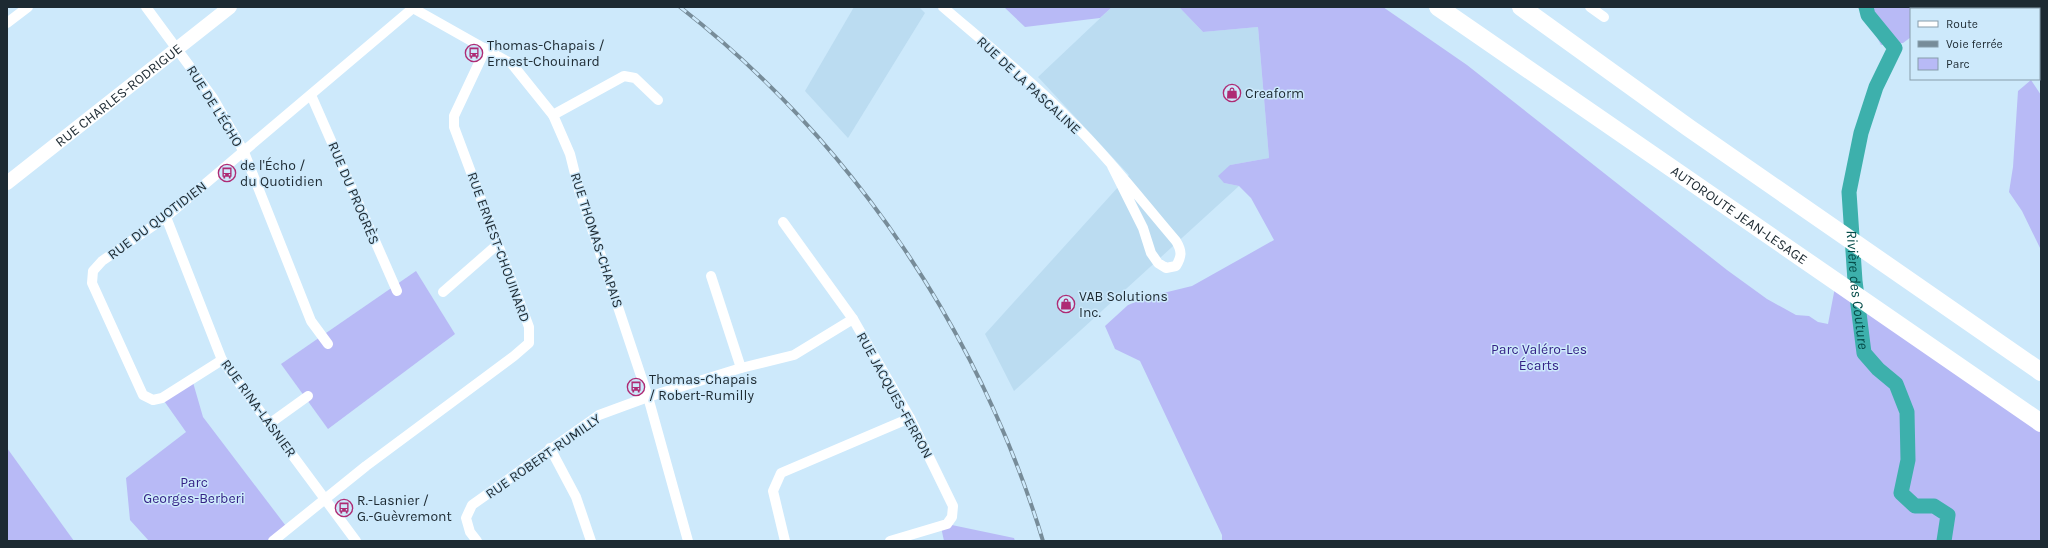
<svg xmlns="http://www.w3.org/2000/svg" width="2048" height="548" viewBox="0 0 2048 548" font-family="Karla,sans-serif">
<rect width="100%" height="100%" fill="#cde9fb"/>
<g fill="#bbdcf1">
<polygon points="854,7 919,7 925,13 848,138 805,91"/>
<polygon points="1112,7 1179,7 1203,32 1258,27 1269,158 1230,165 1224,183 1239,186 1014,391 985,334 1129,175 1038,77"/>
</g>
<g fill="#b8baf6">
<polygon points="1004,7 1112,7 1100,18 1025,27"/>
<polygon points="1179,7 1383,7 1467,65 1727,270 1767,299 1796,315 1809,316 1818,322 1828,324 1836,282 2041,423 2041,541 1222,541 1222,535 1140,361 1115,349 1105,326 1128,305 1151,296 1192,286 1274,240 1251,198 1239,186 1224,183 1218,176 1230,165 1269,158 1258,27 1203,32"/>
<polygon points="1861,7 1923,7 1923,8 1911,9 1911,37 1903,43 1881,45"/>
<polygon points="2031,80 2041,95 2041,250 2022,211 2009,192 2013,167 2018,91"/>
<polygon points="416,271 455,334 328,429 281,364"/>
<polygon points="192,379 203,417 289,530 273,541 149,541 130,520 126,478 186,432 162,398"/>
<polygon points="7,448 74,541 7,541"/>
<polygon points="947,524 1014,538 1015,541 944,541 941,527"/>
</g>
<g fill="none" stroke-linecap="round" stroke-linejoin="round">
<path stroke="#3db0ac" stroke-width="15" id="s1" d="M1866,7L1868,15L1895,48L1876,87L1861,133L1849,192L1855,281L1864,353L1878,369L1896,384L1907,412L1908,460L1901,493L1915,506H1934L1948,515L1944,541"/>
<g stroke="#fff" stroke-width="10">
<polyline points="146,7 213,98 244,152 311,321 328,344"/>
<polyline points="411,7 512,64 553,115 570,154 579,190 648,397 688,541"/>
<path d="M943,7C985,43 1028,78 1068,118C1107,156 1141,200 1176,241C1182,251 1182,256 1176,266L1166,268L1158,263L1151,253L1143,228L1112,166"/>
<polyline points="1590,7 1604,17"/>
<polyline points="7,23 28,7"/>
<polyline points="311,95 397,291"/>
<polyline points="553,115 624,76 635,78 658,100"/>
<polyline points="166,217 222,360 356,541"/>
<polyline points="783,222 853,319 910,418 953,506 952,517 947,524 890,541"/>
<polyline points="711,276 741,368"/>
<polyline points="443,292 498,244"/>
<polyline points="222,360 162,398 153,400 143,395 92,283 93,271 102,261 166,217 413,8"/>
<polyline points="269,424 308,396"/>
<polyline points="550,448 576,497 591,541"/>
<polyline points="273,541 366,466 514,356 529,343 529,327 454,127 454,116 486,48"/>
<polyline points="477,541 470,532 466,518 472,505 599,415 648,397 741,368 794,355 853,319"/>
<polyline points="785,541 773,491 781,473 910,418"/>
</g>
<path stroke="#fff" stroke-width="14" id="s2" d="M7,183L230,7"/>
<g stroke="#fff" stroke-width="18">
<path id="s3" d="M1438,7L2041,423"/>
<polyline points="1521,7 1689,128 2041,372"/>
</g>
<defs>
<path id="rail" d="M680,7C852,141 980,333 1043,541"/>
</defs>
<use href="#rail" stroke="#778c99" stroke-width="4"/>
<use href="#rail" stroke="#cde9fb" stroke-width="2.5" stroke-dasharray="8" stroke-linecap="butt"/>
</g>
<defs>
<symbol id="bus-ring" viewBox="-11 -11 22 22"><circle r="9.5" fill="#cde9fb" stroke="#ae2b74" stroke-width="1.5"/><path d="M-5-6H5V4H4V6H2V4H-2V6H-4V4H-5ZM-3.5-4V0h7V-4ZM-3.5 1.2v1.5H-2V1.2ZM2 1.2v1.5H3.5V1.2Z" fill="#ae2b74"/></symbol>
<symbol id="shop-ring" viewBox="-11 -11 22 22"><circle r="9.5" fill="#cde9fb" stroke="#ae2b74" stroke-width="1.5"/><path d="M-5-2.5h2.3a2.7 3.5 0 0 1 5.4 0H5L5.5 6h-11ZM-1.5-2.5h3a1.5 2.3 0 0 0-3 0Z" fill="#ae2b74"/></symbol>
</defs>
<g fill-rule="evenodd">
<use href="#bus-ring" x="464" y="43" width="20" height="20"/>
<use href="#shop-ring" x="1222" y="83" width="20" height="20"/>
<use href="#bus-ring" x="217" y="163" width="20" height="20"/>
<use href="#shop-ring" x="1056" y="294" width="20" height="20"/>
<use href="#bus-ring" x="626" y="377" width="20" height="20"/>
<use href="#bus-ring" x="334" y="498" width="20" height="20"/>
</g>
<g text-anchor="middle" stroke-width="3" stroke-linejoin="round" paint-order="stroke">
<g font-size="14" fill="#1d2a32" stroke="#cde9fb" text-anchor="start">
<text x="487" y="50">Thomas-Chapais /<tspan x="487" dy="16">Ernest-Chouinard</tspan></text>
<text x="1245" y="98">Creaform</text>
<text x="240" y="170">de l'Écho /<tspan x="240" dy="16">du Quotidien</tspan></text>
<text x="1079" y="301">VAB Solutions<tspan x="1079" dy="16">Inc.</tspan></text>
<text x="649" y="384">Thomas-Chapais<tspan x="649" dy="16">/ Robert-Rumilly</tspan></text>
<text x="357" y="505">R.-Lasnier /<tspan x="357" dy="16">G.-Guèvremont</tspan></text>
</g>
<g font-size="14" fill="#1d2a32" stroke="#cde9fb">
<text transform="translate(1029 85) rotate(43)" y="5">RUE DE LA PASCALINE</text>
<text dy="5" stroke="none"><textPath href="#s2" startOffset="142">RUE CHARLES-RODRIGUE</textPath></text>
<text transform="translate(215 106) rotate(58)" y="5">RUE DE L'ÉCHO</text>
<text transform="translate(354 193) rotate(67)" y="5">RUE DU PROGRÈS</text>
<text dy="5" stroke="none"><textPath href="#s3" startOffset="366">AUTOROUTE JEAN-LESAGE</textPath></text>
<text transform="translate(157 220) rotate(-37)" y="5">RUE DU QUOTIDIEN</text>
<text transform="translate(597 240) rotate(72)" y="5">RUE THOMAS-CHAPAIS</text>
<text transform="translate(499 247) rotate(70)" y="5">RUE ERNEST-CHOUINARD</text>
<text transform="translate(895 395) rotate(61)" y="5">RUE JACQUES-FERRON</text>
<text transform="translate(259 408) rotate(54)" y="5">RUE RINA-LASNIER</text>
<text transform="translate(543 456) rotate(-35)" y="5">RUE ROBERT-RUMILLY</text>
</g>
<g font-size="14" fill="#342286" stroke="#cde9fb">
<text x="1539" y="354">Parc Valéro-Les<tspan x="1539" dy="16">Écarts</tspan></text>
<text x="194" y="487">Parc<tspan x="194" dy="16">Georges-Berberi</tspan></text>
</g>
<g font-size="15" font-style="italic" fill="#064d4a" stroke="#cde9fb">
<text dy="5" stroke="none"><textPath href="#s1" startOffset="301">Rivière des Couture</textPath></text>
</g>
</g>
<rect width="2048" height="548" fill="none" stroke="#1d2a32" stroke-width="16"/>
<rect x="1910" y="8" width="130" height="72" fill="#cde9fb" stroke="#879dab"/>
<rect x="1918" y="21" width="20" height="6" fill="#ffffff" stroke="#879dab"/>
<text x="1946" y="28" font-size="12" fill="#1d2a32">Route</text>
<rect x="1918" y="41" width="20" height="6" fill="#778c99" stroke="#879dab"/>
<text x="1946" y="48" font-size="12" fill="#1d2a32">Voie ferrée</text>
<rect x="1918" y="58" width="20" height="12" fill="#b8baf6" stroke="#879dab"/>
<text x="1946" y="68" font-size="12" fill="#1d2a32">Parc</text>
</svg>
